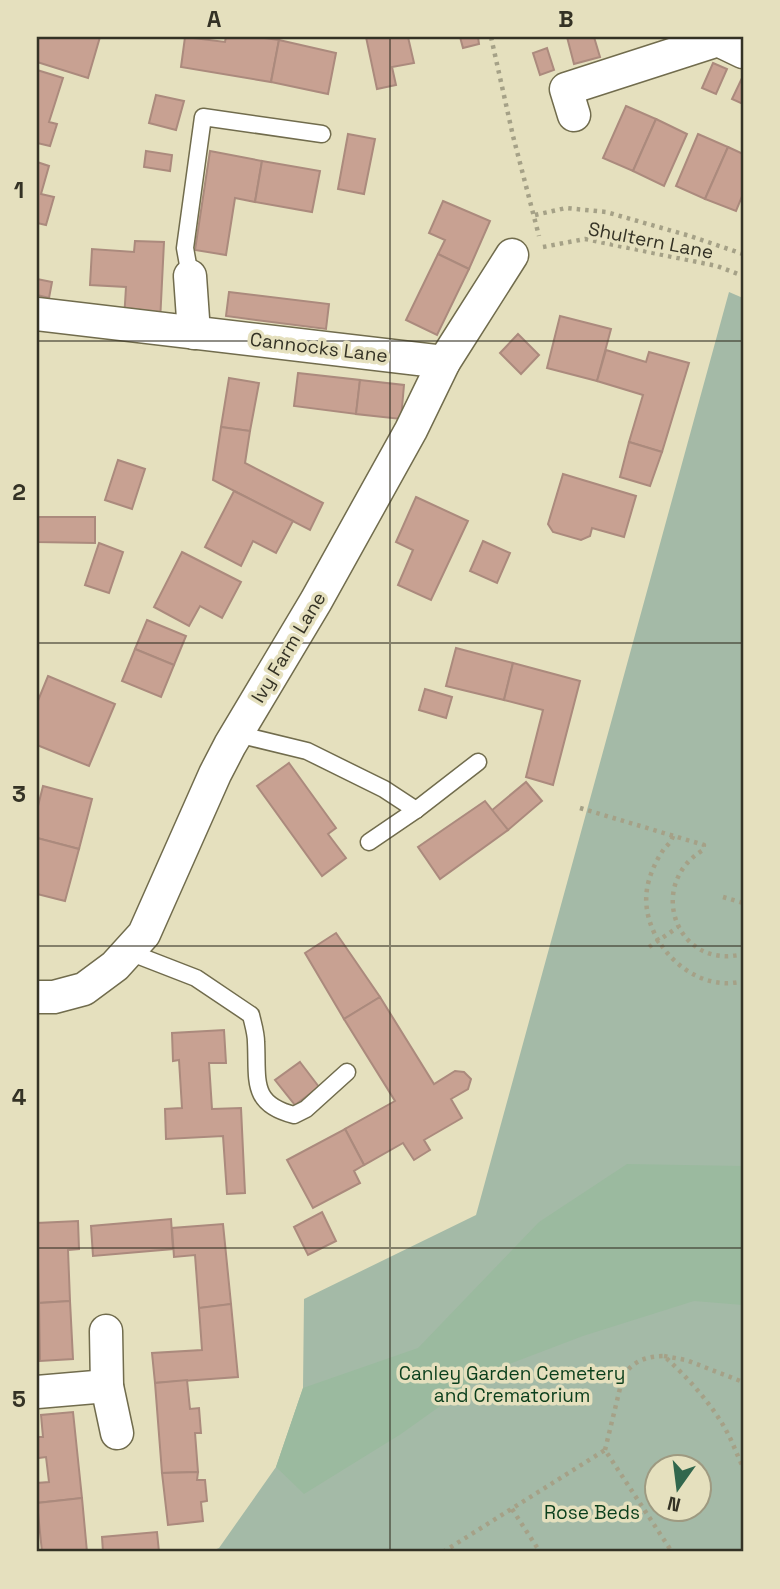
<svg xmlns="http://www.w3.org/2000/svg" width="780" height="1589" viewBox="0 0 780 1589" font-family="'Space Grotesk',sans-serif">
<rect width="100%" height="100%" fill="#e5e0be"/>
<path fill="#a4baa7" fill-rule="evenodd" d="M729,292L743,298V1552H209L219,1548L276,1467L303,1388L304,1299L476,1215ZM658,1466H700V1508H658Z"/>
<polygon fill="#9bba9f" points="627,1164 743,1166 743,1305 694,1301 583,1336 488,1372 401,1434 304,1494 276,1467 303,1388 418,1348 539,1222"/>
<g fill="#c8a192" stroke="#ab8a7d" stroke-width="2">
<polygon points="37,37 100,37 88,78 37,62"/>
<polygon points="185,37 225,42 226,37 257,37 279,40 271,82 181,67"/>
<polygon points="366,37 408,37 414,63 392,67 396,85 377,89"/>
<polygon points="460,37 478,37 479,44 463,48"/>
<polygon points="567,37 594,37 600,57 574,64"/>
<polygon points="279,40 336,53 328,94 271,82"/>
<polygon points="547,48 554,70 540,75 533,53"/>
<polygon points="713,63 727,69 716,94 702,88"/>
<polygon points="37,70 63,78 49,122 57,124 50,146 37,143"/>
<polygon points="743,76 743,104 732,99"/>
<polygon points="156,95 184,101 176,130 149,123"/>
<polygon points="626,106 656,119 633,171 603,158"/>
<polygon points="656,119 687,134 664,186 633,171"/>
<polygon points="348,134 375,139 364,194 338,189"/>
<polygon points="698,134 728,147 705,199 676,186"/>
<polygon points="728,147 743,154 743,194 736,211 705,199"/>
<polygon points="146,151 172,155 170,171 144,167"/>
<polygon points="210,151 262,161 255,202 235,198 226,255 195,250"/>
<polygon points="262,161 320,171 312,212 255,202"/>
<polygon points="37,162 49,166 41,194 54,197 46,225 37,223"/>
<polygon points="443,201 490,221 469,269 438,254 445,240 429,233"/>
<polygon points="135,241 164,242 160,322 124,320 126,287 90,285 92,249 134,252"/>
<polygon points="438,254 469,269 437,335 406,320"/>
<polygon points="37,279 52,282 49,298 37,295"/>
<polygon points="229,292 329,304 326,329 226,316"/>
<polygon points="560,316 611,329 597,381 547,368"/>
<polygon points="518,334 539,355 521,374 500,353"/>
<polygon points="606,350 646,362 649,352 689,363 662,452 629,442 643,395 597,381"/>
<polygon points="298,373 360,380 356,414 294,406"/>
<polygon points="229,378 259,383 250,431 221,427"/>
<polygon points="360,380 404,385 401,419 356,414"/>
<polygon points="221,427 250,431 245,463 323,503 310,530 213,480"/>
<polygon points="629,442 662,452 650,486 620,477"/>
<polygon points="118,460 145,469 132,509 105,500"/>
<polygon points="563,474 636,496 624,537 592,528 590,536 581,540 553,532 548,524"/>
<polygon points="234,491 293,521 276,553 253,541 241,566 205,547"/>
<polygon points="416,497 468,521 431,600 398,585 413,550 396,542"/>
<polygon points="37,517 95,517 95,543 37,542"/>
<polygon points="483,541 510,553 497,583 470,571"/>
<polygon points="99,543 123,552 109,593 85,585"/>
<polygon points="182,552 241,582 222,618 200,606 189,626 154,607"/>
<polygon points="147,620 186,636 174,665 135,649"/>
<polygon points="456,648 513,663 504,700 446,686"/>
<polygon points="135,649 174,665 161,697 122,681"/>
<polygon points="513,663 580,681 553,785 526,777 543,710 504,700"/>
<polygon points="48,676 115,704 89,766 37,745 37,703"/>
<polygon points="425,689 452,697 446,718 419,710"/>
<polygon points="289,763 336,828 328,834 346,858 322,876 257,786"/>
<polygon points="526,782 542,801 508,830 491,811"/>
<polygon points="43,786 92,799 79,849 37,838 37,810"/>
<polygon points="485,801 508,830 440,879 418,847"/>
<polygon points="37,838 79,849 65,901 37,894"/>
<polygon points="336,933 380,997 344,1019 305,953"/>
<polygon points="380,997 434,1084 455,1071 464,1072 471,1079 468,1089 451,1099 462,1118 424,1140 430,1150 414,1160 403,1143 364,1165 345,1129 395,1101 344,1019"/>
<polygon points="224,1030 226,1063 209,1063 212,1109 241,1108 245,1193 227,1194 223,1136 166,1139 165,1109 182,1108 179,1060 173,1061 172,1033"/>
<polygon points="300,1062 319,1087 295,1105 275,1080"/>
<polygon points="345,1129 364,1165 354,1171 360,1183 313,1208 287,1160"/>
<polygon points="322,1212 336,1241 308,1255 294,1227"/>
<polygon points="171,1219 173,1249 93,1256 91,1226"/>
<polygon points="78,1221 79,1249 68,1250 70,1301 39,1303 37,1223"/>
<polygon points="223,1224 231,1304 199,1308 195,1255 174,1257 172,1228"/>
<polygon points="70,1301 73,1359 40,1361 39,1303"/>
<polygon points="231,1304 238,1377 155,1383 152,1353 202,1350 199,1308"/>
<polygon points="187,1380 190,1409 199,1408 201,1433 195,1433 198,1472 162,1473 155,1383"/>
<polygon points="73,1412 82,1498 37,1503 37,1483 49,1482 46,1457 38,1458 37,1437 43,1437 41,1415"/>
<polygon points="198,1472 197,1480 205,1480 207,1501 201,1502 203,1521 168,1525 162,1473"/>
<polygon points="82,1498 87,1552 42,1552 37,1503"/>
<polygon points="157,1532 159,1552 103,1552 102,1537"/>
</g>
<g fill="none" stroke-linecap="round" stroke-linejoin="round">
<defs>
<g id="lane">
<polyline points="190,276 185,248 203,117 322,134"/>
<polyline points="237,734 307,751 384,789 416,810"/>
<polyline points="369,842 416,810 478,762"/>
<path d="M129,952L196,978L251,1015C253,1024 256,1033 256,1042C258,1080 250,1104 294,1115L306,1109L347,1072"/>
</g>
<g id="street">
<polyline points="574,115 566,89 718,40 743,52"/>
<polyline points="190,276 194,333"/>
<polyline points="37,314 444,362"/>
<polyline points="37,997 54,997 84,989 115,966 144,934 215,774 230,745 316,601 411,430 444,362 512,255"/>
<polyline points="106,1331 107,1386 117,1433"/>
<polyline points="37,1392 107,1386"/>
</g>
</defs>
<use href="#lane" stroke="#716c4d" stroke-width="19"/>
<use href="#street" stroke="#716c4d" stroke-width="35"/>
<g stroke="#a5a187" stroke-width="4.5" stroke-dasharray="3.5 5" stroke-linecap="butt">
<polyline points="491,37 513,136 539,236"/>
<polyline points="535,215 566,208 606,212 690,236 743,254"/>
<polyline points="543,247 585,239 717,266 743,276"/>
<path d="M580,808L704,845L703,850C645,885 677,971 743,954"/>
<path d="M673,836C671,843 668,844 664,849C656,860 649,876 647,889C639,939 692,995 743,981"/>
<polyline points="723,897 743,903"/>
<polyline points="649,947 678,927"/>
<polyline points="664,1356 686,1360 743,1382"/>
<path d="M605,1450L623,1376C633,1361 647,1356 664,1356C687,1377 712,1404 727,1432C733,1443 737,1455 743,1467"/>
<polyline points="512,1509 540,1552"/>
<polyline points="443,1552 605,1450 672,1552"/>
</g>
<use href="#lane" stroke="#fff" stroke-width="16"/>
<use href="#street" stroke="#fff" stroke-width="32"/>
</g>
<path fill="none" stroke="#343225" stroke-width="2" stroke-opacity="0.55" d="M390,37V1552M37,341H743M37,643H743M37,946H743M37,1248H743"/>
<g text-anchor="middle" stroke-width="7" stroke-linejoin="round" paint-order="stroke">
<g font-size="19" fill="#343225" stroke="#e5e0be">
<text transform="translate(651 240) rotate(11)" y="7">Shultern Lane</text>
<text transform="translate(319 347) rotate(7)" y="7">Cannocks Lane</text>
<text transform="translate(288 647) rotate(-59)" y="7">Ivy Farm Lane</text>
</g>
<g font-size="19" fill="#0b3f1c" stroke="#e5e0be">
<text x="512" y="1380">Canley Garden Cemetery<tspan x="512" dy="22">and Crematorium</tspan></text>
<text x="592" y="1519">Rose Beds</text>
</g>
</g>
<rect width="780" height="1589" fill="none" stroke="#e5e0be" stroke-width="77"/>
<g transform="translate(678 1488) rotate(194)"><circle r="33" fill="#e5e0be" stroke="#9e9a81" stroke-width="2"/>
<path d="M0-5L12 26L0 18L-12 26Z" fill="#31674d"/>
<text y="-10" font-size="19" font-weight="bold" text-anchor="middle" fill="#343225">N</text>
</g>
<rect x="38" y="38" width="704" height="1512" fill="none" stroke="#343225" stroke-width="2.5"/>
<g font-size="23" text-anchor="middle" font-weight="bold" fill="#343225">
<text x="214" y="27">A</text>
<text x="566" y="27">B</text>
<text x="19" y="198">1</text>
<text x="19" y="500">2</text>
<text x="19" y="802">3</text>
<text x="19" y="1105">4</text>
<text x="19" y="1407">5</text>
</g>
</svg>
